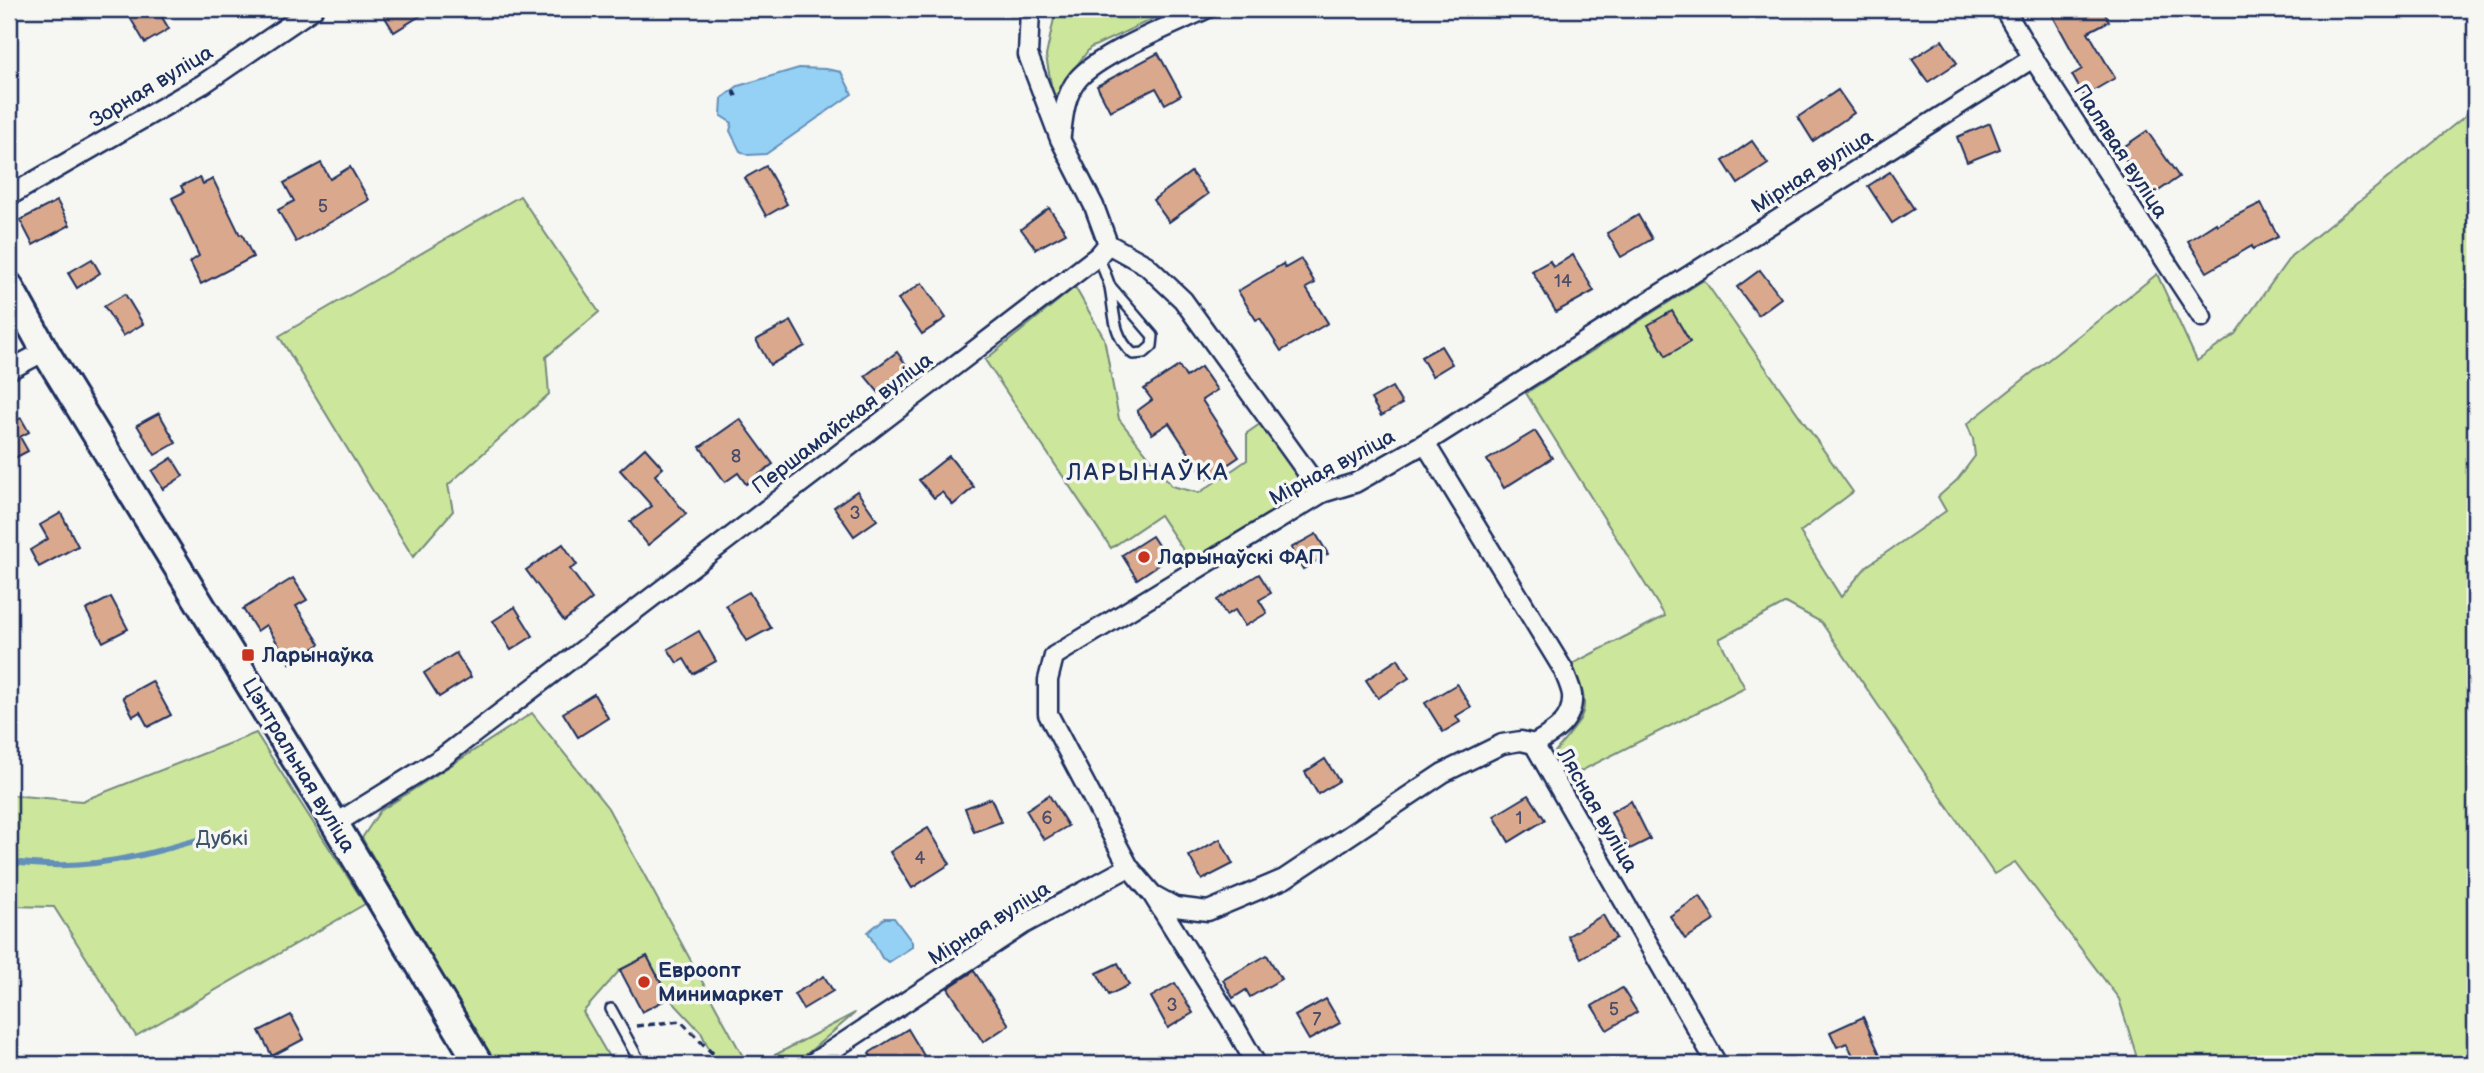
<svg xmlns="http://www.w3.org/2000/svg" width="2484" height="1073" viewBox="0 0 2484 1073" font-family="'Balsamiq Sans',sans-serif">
<rect width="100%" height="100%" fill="#f6f6f2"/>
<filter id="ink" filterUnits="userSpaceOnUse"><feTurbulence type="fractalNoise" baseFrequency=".0143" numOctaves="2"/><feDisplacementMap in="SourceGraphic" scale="14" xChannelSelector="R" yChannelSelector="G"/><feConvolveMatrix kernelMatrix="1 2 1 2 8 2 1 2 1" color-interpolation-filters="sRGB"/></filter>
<g filter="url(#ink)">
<g fill="#cce69c" stroke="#748a7d" stroke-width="2">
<polygon points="1056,9 1168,9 1170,11 1090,48 1064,82 1055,107 1046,56"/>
<path d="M2475,108V1064H2139L2119,999L2015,862L1994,874L1821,622L1786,603L1719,639L1745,688L1569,777L1555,752C1586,714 1593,711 1572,664L1665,616L1526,393L1704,280L1853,492L1800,532L1841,597L1867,566L1946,511L1938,497L1957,480L1975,456L1973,439L1967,424L2157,274L2197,361L2235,334L2291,256Z"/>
<polygon points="520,196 599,312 546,357 549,394 448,485 453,511 413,557 279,336"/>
<polygon points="1075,287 1104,338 1119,419 1172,486 1199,493 1247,460 1247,433 1263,422 1311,491 1191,562 1160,515 1111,548 985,360"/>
<polygon points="532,713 608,808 747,1064 716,1064 701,1032 669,998 647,956 620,970 583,1012 613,1064 494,1064 362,838 380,811"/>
<polygon points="256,733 365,904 136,1036 54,907 9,906 9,795 82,801"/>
<polygon points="855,1013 795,1064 758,1064"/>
</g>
<g fill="#94d1f5" stroke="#6490b9" stroke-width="2">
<polygon points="799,68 826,69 841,72 852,94 766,154 748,155 740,151 730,131 732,123 721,116 722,98 738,86"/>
<polygon points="885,918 894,918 912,942 912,947 889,962 882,958 868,932"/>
</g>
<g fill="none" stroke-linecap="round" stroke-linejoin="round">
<path stroke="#6490b9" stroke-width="6" d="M9,862C23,863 37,865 52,865C113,867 174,847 231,830"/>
</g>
<g fill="#daa98d" stroke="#1b2f5e" stroke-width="2">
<polygon points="125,9 157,9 169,29 145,43"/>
<polygon points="380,9 431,9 394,32"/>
<polygon points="2049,9 2102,9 2109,21 2088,32 2115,78 2084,96 2072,75 2082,69"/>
<polygon points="1942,40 1957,63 1928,82 1912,59"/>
<polygon points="1158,53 1181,95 1165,104 1156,88 1110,111 1097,86"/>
<polygon points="1838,90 1854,113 1813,141 1798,117"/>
<polygon points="1990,123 2000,149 1967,162 1957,137"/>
<polygon points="2147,131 2179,177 2151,196 2119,150"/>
<polygon points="1752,141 1768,164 1738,184 1723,161"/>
<polygon points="321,163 330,179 350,167 369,200 296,242 278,210 294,201 284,183"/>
<polygon points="766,166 787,204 766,216 745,178"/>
<polygon points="1191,172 1208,194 1169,222 1153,200"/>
<polygon points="1890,172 1914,209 1892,223 1868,186"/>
<polygon points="200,177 203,184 213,179 240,235 242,234 253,257 201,284 190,262 199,256 172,198 184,192 181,186"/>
<polygon points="57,201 70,225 33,245 20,220"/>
<polygon points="2261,203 2278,237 2253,249 2252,246 2207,272 2188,241 2216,223 2217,225"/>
<polygon points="1049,208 1066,233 1036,249 1021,229"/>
<polygon points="1638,215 1652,239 1621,257 1607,233"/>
<polygon points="1573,255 1594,291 1556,312 1532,271 1550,261 1553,267"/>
<polygon points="92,259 100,273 77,288 68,273"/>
<polygon points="1301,259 1315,283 1306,288 1328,323 1281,351 1260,318 1256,320 1238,291 1283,264 1285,268"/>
<polygon points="1760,270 1781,298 1758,315 1737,287"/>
<polygon points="922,283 946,318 922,334 898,299"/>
<polygon points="125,294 143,324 123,336 104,306"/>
<polygon points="1672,311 1690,342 1666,356 1648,325"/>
<polygon points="791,321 805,346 770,365 756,340"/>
<polygon points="1441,346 1452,364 1432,376 1421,357"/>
<polygon points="897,352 910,370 879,393 865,376"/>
<polygon points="1179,366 1186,377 1201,367 1217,390 1202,400 1239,457 1206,479 1169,423 1152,434 1137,411 1152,400 1144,389"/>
<polygon points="1392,387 1402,404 1381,416 1371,399"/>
<polygon points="159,413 176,443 155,455 137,425"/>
<polygon points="9,416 12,423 21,418 29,432 20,437 28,451 9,461"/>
<polygon points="740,419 773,464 746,484 738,473 725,482 700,447"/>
<polygon points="1535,431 1552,458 1504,488 1487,460"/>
<polygon points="645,448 663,468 655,475 686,514 648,545 630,522 652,506 620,470"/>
<polygon points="949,456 974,487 953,505 942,492 934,498 919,480"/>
<polygon points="172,458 183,476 163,489 152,471"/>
<polygon points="857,491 877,520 854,536 834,507"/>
<polygon points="61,513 78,546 39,567 30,550 48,539 40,525"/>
<polygon points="1316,534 1328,554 1303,569 1291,548"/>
<polygon points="1152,536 1167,559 1137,579 1122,555"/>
<polygon points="563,544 577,565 570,569 592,599 564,621 526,570"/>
<polygon points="1259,574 1271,593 1259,600 1267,613 1245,626 1235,610 1226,615 1217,600"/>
<polygon points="293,578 307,600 296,606 320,644 290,663 266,625 257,631 243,609"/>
<polygon points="749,592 771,628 747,641 726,605"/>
<polygon points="111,597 128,629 103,642 86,610"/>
<polygon points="515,607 533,636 511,650 493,621"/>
<polygon points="699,631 716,661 693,674 684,659 677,663 668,649"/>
<polygon points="456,653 471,677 439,697 424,673"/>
<polygon points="1398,659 1409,678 1378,698 1366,680"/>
<polygon points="152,681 171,715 148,727 140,712 133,716 123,697"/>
<polygon points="1457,684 1471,707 1456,716 1460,722 1443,732 1425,703"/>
<polygon points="594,694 608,718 578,737 563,713"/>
<polygon points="1325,759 1339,781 1318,794 1305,772"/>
<polygon points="1049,795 1068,826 1044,840 1026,810"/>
<polygon points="1529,795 1545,820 1509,842 1494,816"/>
<polygon points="991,798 1001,822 974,832 965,808"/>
<polygon points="1631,801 1650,839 1630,849 1611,812"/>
<polygon points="928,828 950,864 912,888 890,852"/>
<polygon points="1220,839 1233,864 1202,880 1189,856"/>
<polygon points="1700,896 1715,920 1685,939 1670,916"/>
<polygon points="1603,915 1616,938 1581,958 1568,936"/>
<polygon points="1267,955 1281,979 1250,997 1246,990 1233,998 1223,980"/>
<polygon points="647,956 669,998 642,1012 620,970"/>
<polygon points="1118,963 1129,985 1109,995 1097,973"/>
<polygon points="974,971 1009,1025 983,1042 948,988"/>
<polygon points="824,976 833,991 803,1009 794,994"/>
<polygon points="1175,983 1193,1013 1168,1028 1151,997"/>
<polygon points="1622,988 1637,1012 1607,1030 1592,1006"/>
<polygon points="1326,999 1340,1023 1309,1040 1295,1016"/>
<polygon points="291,1015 304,1039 272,1056 259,1031"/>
<polygon points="1863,1017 1882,1059 1870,1064 1857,1064 1847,1043 1837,1047 1830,1032"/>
<polygon points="908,1029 929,1064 876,1064 869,1053"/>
</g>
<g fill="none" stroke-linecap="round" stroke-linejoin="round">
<defs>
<g id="lane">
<path d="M1098,256C1102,266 1107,277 1110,287C1115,313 1112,335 1133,354L1144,353L1152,346L1153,336L1110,286"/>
<polyline points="611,1009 641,1064"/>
</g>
<g id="street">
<polyline points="2004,9 2033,58 2202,317"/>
<path d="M1061,135C1063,117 1065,94 1078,79C1099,54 1175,24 1206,9"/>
<polyline points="9,196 203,84 313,9"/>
<polyline points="1108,244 1146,265 1183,300 1322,493"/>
<polyline points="9,370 45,351"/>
<path d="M1425,443L1563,669C1566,677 1571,687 1572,695C1574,721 1553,733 1534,744"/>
<polyline points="1534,744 1717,1064"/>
<polyline points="335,824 443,757 1098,256 1108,244 1094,206 1060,139 1028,55 1030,9"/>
<polyline points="1155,896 1175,907 1208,911 1284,879 1443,773 1502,744 1521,741 1534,744"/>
<polyline points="811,1064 1024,924 1129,867"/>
<polyline points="1256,1064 1231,1020 1152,894 1129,867 1048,714 1048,680 1054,656 1322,493 1355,483 1425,443 2033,58"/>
</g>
<polyline id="secondary" points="9,286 45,351 335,824 479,1064"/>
</defs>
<use href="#lane" stroke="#1b2f5e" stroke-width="14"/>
<use href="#street" stroke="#1b2f5e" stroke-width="23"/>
<use href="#secondary" stroke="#1b2f5e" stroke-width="32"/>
<g stroke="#1b2f5e" stroke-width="3.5" stroke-dasharray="7 5" stroke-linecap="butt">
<polyline points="733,90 738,100"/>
<polyline points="636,1026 681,1021 710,1051 729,1064"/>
</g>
<use href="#lane" stroke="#f6f6f2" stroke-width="9"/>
<use href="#street" stroke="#f6f6f2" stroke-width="18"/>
<use href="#secondary" stroke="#f6f6f2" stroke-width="26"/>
</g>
</g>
<g fill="#c8321e" stroke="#f6f6f2" stroke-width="2.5">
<circle cx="1144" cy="557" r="7"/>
<rect x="241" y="648" width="14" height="14" rx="3.5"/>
<circle cx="644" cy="982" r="7"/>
</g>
<g text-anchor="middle" stroke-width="7" stroke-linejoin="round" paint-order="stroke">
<g font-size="18" fill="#4b4e6a">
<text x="323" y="212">5</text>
<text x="1563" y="287">14</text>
<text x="736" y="462">8</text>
<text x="855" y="519">3</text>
<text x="1047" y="824">6</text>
<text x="1519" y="824">1</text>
<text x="920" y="864">4</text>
<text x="1172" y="1011">3</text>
<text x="1614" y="1015">5</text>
<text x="1317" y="1025">7</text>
</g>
<g font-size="21" fill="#1b2f5e" stroke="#f6f6f2">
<text transform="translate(151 86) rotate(-31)" y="7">Зорная вуліца</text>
<text transform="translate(2121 151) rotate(57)" y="7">Палявая вуліца</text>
<text transform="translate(1812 171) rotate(-32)" y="7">Мірная вуліца</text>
<text transform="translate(842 423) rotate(-37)" y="7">Першамайская вуліца</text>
<text transform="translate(1332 467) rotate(-28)" y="7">Мірная вуліца</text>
<text transform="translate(299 765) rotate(59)" y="7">Цэнтральная вуліца</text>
<text transform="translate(1598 810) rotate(60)" y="7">Лясная вуліца</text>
<text transform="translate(989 923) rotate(-32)" y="7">Мірная вуліца</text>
</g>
<g font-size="21" font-weight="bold" fill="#1b2f5e" stroke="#f6f6f2" text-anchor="start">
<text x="1158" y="564">Ларынаўскі ФАП</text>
<text x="262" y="662">Ларынаўка</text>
<text x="658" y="977">Евроопт<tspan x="658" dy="24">Минимаркет</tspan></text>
</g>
<g font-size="21" fill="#3e546a" stroke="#f6f6f2">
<text x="222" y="845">Дубкі</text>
</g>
<g font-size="24" letter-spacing="2" fill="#1b2f5e" stroke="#f6f6f2">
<text x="1148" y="480">ЛАРЫНАЎКА</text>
</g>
</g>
<rect width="2484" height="1073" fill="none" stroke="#f6f6f2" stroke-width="35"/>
<rect x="18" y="18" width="2449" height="1038" fill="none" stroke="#1b2f5e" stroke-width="2.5" filter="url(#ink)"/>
</svg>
